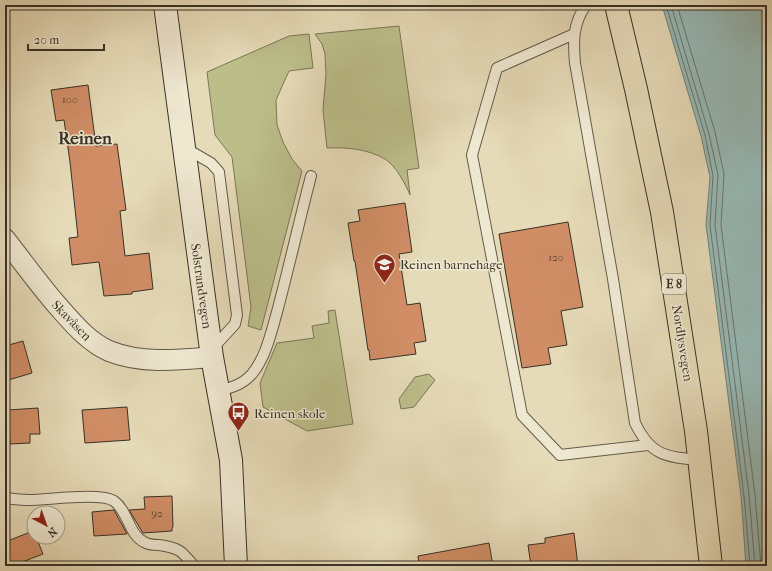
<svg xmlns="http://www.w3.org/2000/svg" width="772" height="571" viewBox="0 0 772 571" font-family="'IM FELL French Canon',serif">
<rect width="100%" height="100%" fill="#e6dbb8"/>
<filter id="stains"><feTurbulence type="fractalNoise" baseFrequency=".005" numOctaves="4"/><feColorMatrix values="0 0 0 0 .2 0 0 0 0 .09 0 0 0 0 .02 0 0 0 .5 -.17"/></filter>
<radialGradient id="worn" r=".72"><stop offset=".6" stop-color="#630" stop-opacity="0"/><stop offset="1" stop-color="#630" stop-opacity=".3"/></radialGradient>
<g fill="#bcbe8a" stroke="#7a7858">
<path d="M399,26L419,168L407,170L410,195C405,183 396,166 385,159C368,149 346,147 327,148L323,110L326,74L325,54L322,44L315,34Z"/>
<polygon points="309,34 313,68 289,71 276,100 277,125 283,142 292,159 302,171 261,330 248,326 251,307 232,157 215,135 207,72 289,36"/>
<polygon points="335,310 353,424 307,431 263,407 260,383 277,343 314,338 312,326 329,323 328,311"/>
<polygon points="429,374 435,380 414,407 401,409 399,399 415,377"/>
</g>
<polygon fill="#97b9b6" stroke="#71837d" points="662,5 767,5 767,566 746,566 741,496 706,225 710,177 701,136"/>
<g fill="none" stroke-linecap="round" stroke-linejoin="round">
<g stroke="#68756e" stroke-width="1">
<polyline points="666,5 705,135 713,176 710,225 744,496 750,566"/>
<polyline points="671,5 709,134 718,175 715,225 749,495 755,566"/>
<polyline points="677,5 715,132 724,174 721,225 755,495 761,566"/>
</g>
</g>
<g fill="#d18e66" stroke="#383127">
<polygon points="88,85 96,146 117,144 126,210 120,211 125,256 149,253 153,289 132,292 132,294 104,296 99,262 72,265 69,238 78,237 70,162 64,120 56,121 51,90"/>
<polygon points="405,203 412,252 399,254 407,305 420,303 426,341 414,343 416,354 370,360 369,350 368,350 355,261 354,261 348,223 360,221 358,210"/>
<polygon points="568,222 583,307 561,311 567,345 548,348 551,364 522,368 499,234"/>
<polygon points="23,341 32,373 5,381 5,346"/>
<polygon points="127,407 130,440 85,443 82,410"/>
<polygon points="38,408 40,434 30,434 30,443 10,444 8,410"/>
<polygon points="172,496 173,527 172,528 172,531 143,533 129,510 145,509 144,497"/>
<polygon points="114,510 127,534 94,536 92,512"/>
<polygon points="33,531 34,537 36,537 43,554 12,566 5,566 5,542"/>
<polygon points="574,533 578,566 531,566 528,545 545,543 545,538"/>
<polygon points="489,543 493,566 419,566 418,556"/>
</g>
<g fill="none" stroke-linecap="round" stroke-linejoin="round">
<defs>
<g id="lane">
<path d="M586,5C573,23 573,41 575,63L613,279L635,423C651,456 666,457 700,460"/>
<polyline points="574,34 497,68 472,155 522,415 560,455 648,445"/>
<polyline points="185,148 211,163 219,172 237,315 235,324 212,349"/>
<path d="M217,391C231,388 242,385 252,374C266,357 271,333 277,312C289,267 299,222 311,176"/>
<path d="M5,498C13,499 21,500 29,500C48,500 100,492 114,501C128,511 129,535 144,542C149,545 154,545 159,545C179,548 181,550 194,566"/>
</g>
<path id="street" d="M5,239C22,261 38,283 56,304C72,322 87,341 109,351C141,364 178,360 212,357"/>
<polyline id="secondary" points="165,5 212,357 231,460 236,566"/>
<polyline id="highway" points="616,5 636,89 662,212 696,431 711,566"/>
</defs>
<use href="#lane" stroke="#645c4b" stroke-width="12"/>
<use href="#street" stroke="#645c4b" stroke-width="22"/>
<use href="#secondary" stroke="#383127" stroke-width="24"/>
<use href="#highway" stroke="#383127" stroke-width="24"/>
<use href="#lane" stroke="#efe8d1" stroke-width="10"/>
<use href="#street" stroke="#efe8d1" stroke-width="20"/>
<use href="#secondary" stroke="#efe8d1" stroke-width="22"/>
<use href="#highway" stroke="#e6dbb8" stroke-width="22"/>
</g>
<defs>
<symbol id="school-pin" viewBox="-11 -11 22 30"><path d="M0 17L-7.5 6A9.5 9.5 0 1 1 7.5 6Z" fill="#8f2418" stroke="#efe8d1"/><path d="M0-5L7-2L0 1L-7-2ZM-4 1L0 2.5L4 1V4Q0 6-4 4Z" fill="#fff"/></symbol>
<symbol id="bus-pin" viewBox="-11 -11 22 30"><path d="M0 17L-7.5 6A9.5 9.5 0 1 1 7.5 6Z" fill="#8f2418" stroke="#efe8d1"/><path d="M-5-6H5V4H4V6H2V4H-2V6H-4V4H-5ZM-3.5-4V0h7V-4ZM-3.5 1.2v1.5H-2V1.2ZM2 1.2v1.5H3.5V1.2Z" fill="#fff"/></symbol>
</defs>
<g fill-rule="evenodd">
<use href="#school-pin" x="372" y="252" width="25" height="34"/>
<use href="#bus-pin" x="226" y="400" width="25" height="34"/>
</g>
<g text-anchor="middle" stroke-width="3" stroke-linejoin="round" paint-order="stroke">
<g font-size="11" fill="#5e4837">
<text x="70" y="103">100</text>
<text x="556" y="261">120</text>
<text x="157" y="517">92</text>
</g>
<rect fill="#efe8d1" stroke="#6f685a" stroke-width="1" x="662" y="274" width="24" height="20" rx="3"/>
<g font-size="12" font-weight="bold" fill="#383127">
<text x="674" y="288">E 8</text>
</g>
<g font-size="13" fill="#383127" stroke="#efe8d1" text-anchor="start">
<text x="400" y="269">Reinen barnehage</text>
<text x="254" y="418">Reinen skole</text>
</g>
<g font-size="13" fill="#383127" stroke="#efe8d1">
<text transform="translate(202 286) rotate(82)" y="5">Solstrandvegen</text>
<text transform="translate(72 320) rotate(46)" y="5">Skavåsen</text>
<text transform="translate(683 343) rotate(81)" y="5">Nordlysvegen</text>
</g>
<g font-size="17" font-weight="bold" fill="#383127" stroke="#efe8d1">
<text x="85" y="144">Reinen</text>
</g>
</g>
<rect width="772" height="571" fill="none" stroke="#e6dbb8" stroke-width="20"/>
<rect x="6" y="6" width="760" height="559" fill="none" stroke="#383127" stroke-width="2"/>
<rect x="10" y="10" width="752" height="551" fill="none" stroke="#383127"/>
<g transform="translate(46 525) rotate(139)"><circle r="19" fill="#efe8d1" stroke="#a69f8d"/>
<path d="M0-3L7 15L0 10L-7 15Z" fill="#8f2418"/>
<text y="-6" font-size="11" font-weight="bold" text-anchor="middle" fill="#383127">N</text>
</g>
<path d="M28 44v6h76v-6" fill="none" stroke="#383127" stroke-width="2"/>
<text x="34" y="44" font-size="12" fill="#383127" stroke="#efe8d1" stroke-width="3" paint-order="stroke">20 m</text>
<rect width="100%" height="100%" filter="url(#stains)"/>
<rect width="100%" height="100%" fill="url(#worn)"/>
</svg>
